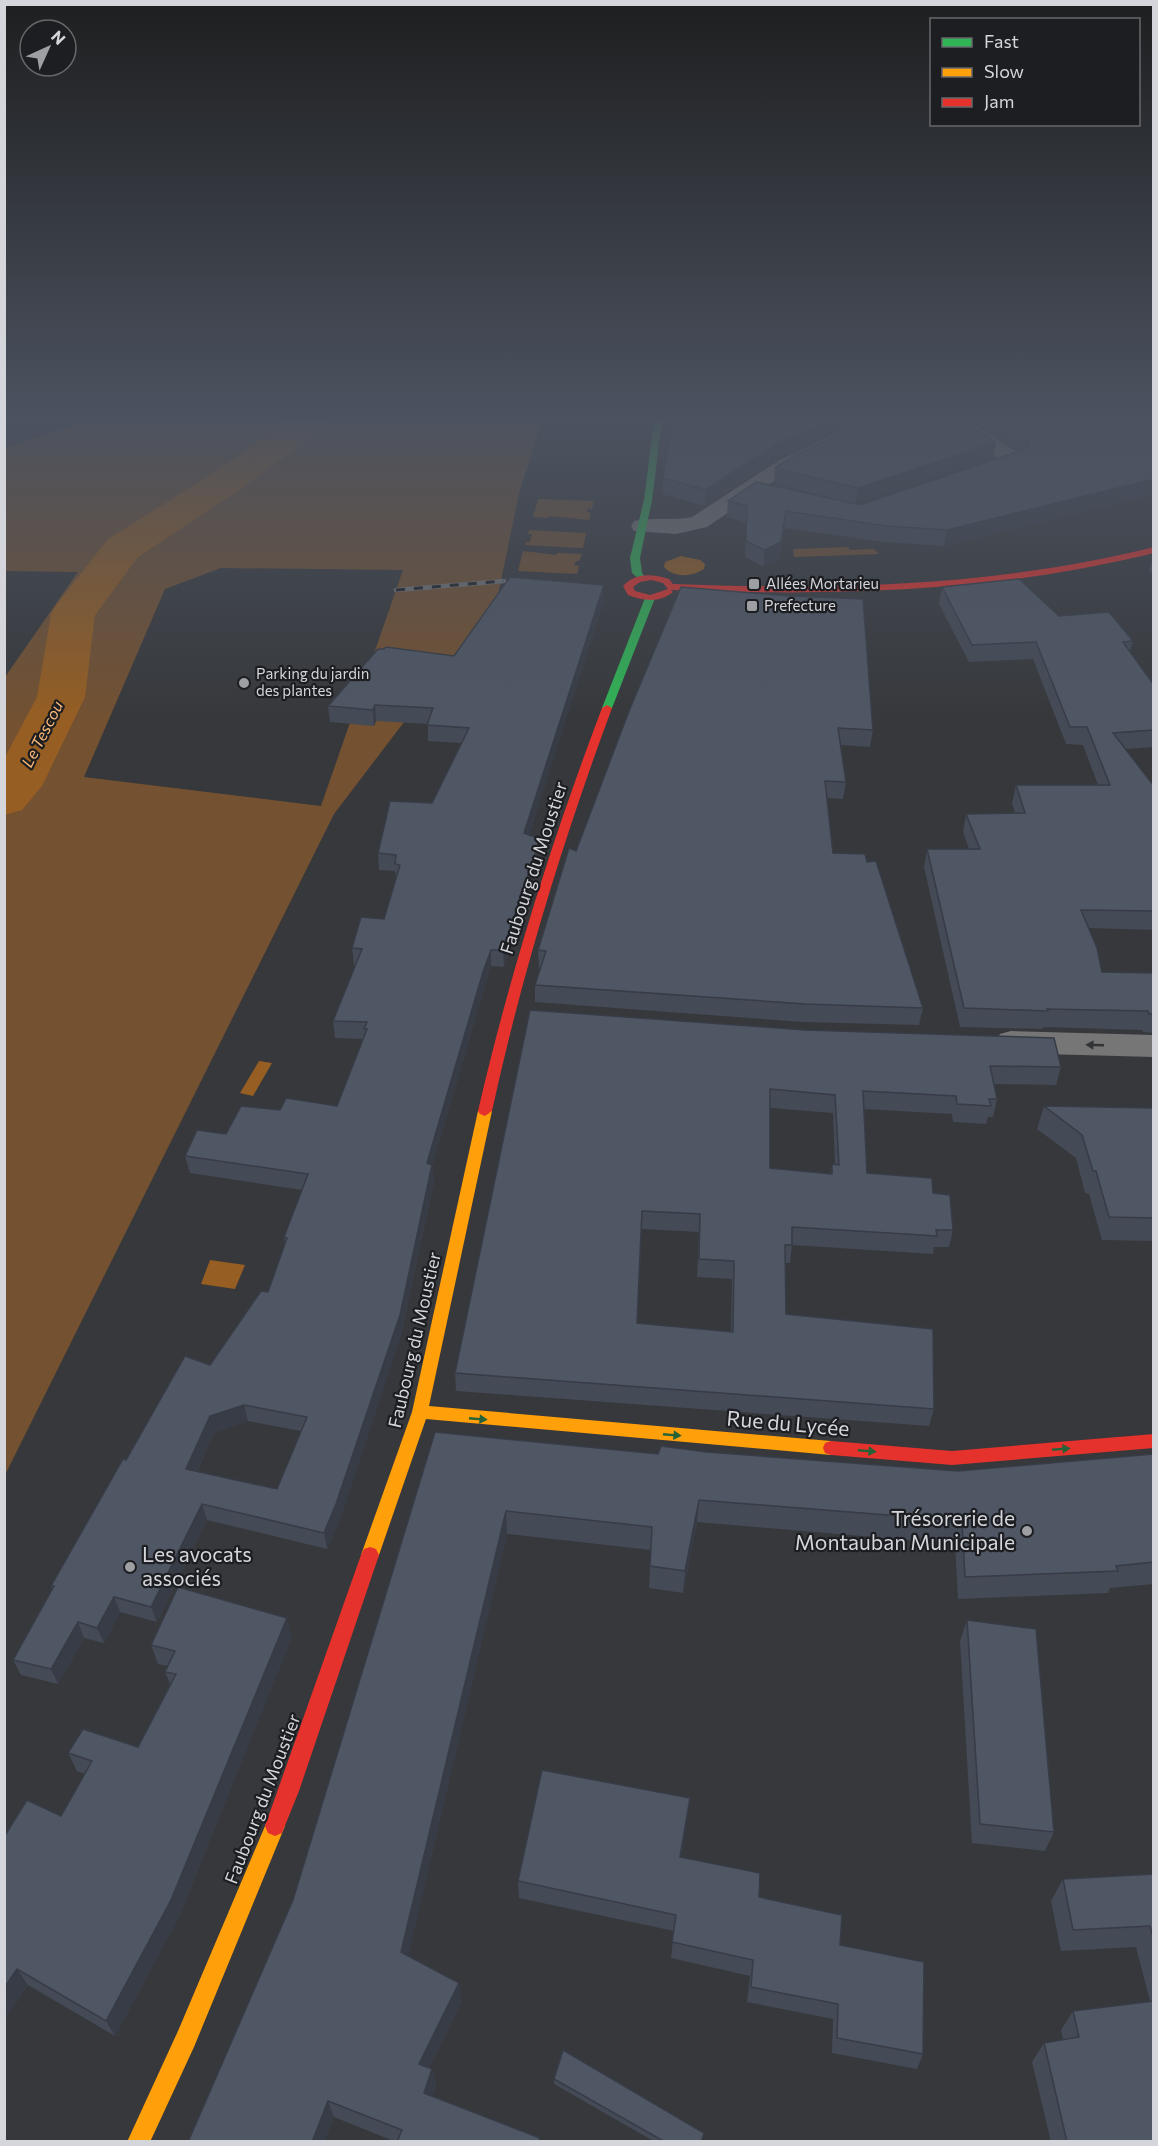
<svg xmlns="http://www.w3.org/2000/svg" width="1158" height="2146" viewBox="0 0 1158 2146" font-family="Commissioner,sans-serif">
<rect width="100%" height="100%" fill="#36383b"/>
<g fill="#735131" fill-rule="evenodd">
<path d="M79,421H542L519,493L497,600L334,814L5,1475V677L78,572L5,571L4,449L79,423ZM221,568L403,570L321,806L84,777L165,589Z"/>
<polygon points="538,499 594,501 592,509 588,508 587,512 591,513 589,520 549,516 548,518 533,517"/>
<polygon points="529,530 586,533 583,548 525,545 526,542 530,542 532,534 528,534"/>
<polygon points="848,547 850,550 874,549 879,554 794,557 793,549"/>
<polygon points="523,551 557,555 557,553 582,554 579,561 576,561 574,565 579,566 577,574 518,571"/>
</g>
<g fill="#965e22">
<path d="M681,556L700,560L705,564L704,569C692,577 674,578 664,567L665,562Z"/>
<polygon points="259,1061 272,1063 253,1096 240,1093"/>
<polygon points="210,1260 245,1265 235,1289 201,1284"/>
</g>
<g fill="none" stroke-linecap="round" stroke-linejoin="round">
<polygon fill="#965e22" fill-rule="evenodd" points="286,421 329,421 323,429 235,493 138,557 95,615 85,697 42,786 22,810 4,815 4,759 37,697 51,614 57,604 108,539 207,477"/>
<g fill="#767677" fill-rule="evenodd">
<path d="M863,421H888L885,425L792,469L707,527L676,534L634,531L631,526L634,521C653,517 673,521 692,517L778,461Z"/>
<path d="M947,421H970L1021,455L1024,459L1021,463C1006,468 987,479 972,475L969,471L972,467L998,458Z"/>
<polygon points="1116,421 1149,421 1146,425 1122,431 1115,429 1112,425"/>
<polygon points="1011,1031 1154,1035 1154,1057 1011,1053 1000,1050 995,1042 1000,1034"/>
</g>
<g fill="#30b455" fill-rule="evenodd">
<polygon points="654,421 662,421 652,500 640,558 642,573 646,578 641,581 632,573 630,558 644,500"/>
<polygon points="650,595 655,598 612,708 607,711 603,710 602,708 645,598"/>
</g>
<g fill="#ff9f0a" fill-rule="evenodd">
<polygon points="485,1106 492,1111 429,1406 831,1441 837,1443 839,1448 837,1453 831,1455 426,1419 379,1555 376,1561 370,1563 364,1561 361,1555 412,1412 478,1111"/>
<polygon points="275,1816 282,1819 285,1826 194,2047 150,2142 127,2142 178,2031 268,1819"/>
</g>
<g fill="#e5322d" fill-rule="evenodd">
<path d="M1154,547V553C991,593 837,596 671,590L673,592C660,603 643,601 628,595L623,586C636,572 653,574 669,579L673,584C837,590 993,587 1154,547ZM651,580L663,583L668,589L650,595L635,591L633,587L640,582Z"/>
<path d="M607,705L612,708C563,840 522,974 492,1111L485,1116L480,1114L478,1111C510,973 552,840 602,708Z"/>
<polygon points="1154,1434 1154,1448 952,1465 831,1455 825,1453 823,1448 825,1443 831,1441 952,1451"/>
<polygon points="370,1547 376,1549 379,1555 299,1791 282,1833 275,1836 268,1833 265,1826 361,1555 364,1549"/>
</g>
<defs>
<polyline id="rail" points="396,590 504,581"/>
</defs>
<use href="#rail" stroke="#737476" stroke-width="4.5"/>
<use href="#rail" stroke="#1c1e21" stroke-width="3" stroke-dasharray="9" stroke-linecap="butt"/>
</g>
<g fill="#444a56" fill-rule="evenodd">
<polygon points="973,421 1130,421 1146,427 1148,421 1154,421 1154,494 944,546 884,542 784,528 779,559 763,566 745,557 746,522 727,517 728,501 860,505 1019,451"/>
<polygon points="996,442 993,457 856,504 774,484 775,468"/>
<polygon points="777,459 705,506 662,494 663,478"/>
<polygon points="1154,555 1154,575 1149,571"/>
<path d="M604,585V600L529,835L540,855L504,967L491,966L484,989L432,1166L434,1182L402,1331L340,1520L327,1549L207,1520L157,1622L120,1612L104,1643L84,1638L58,1684L21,1675L13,1660L52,1590L51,1586L126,1460L210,1365L268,1292L285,1244L284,1237L302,1190L190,1173L185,1156L226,1134L280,1110L337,1106L363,1039L335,1038L333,1021L355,965H354L352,948L384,919L396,879L395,871L379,870L378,853L432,803L462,743L428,741V724L376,721L374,726L330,722L328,706L454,656ZM248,1421L301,1431L277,1489L197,1471L214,1433Z"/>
<polygon points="942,587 1059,616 1133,641 1130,651 1154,685 1154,747 1125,749 1154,786 1154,930 1089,928 1102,972 1154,973 1154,1033 1143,1032 1142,1030 1043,1027 1043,1029 960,1027 924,867 927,849 969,849 963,832 966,814 1015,813 1012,803 1016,785 1098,785 1083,745 1066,744 1033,659 969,662 939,604"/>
<polygon points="629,711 873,730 870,747 841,745 846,782 843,799 827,798 833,853 867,862 923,1008 919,1025 803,1022 535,1002 535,985 540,968 539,968 538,950"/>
<path d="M530,1010L1061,1067L1056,1085L994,1084L997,1099L993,1117H988L986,1124L953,1122L952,1114L864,1109L867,1173L933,1193L953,1230L949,1247H934L933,1254L792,1245L790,1263H785L786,1314L934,1409L929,1426L456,1391L455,1373ZM770,1108L833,1113L835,1164H832L831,1174L770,1168ZM642,1229L699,1232L697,1277L732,1279L731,1332L637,1323Z"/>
<polygon points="1044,1106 1154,1108 1154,1241 1102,1240 1089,1194 1085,1193 1076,1158 1037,1129"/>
<polygon points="435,1432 658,1454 707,1452 958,1471 1154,1454 1154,1584 1110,1588 1108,1593 958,1599 955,1544 697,1522 683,1593 649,1588 651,1550 507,1534 408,1956 462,2001 429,2068 432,2069 436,2086 432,2096 540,2138 540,2142 396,2142 334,2117 324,2142 293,1900"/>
<polygon points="967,1620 1054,1832 1045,1851 972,1843 960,1641"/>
<polygon points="292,1637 179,1917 115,2036 28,1985 4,2020 4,1837 61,1816 85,1774 77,1771 68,1753 138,1747 170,1684 165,1672 168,1666 158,1664 151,1645"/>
<polygon points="688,1816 681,1858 759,1897 840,1945 923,2054 917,2069 832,2053 833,2019 747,2002 750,1976 671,1958 674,1931 519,1898 518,1881"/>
<polygon points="1154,1874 1154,2142 1051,2142 1032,2062 1044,2043 1063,2040 1061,2030 1073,2011 1150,2001 1136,1947 1061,1951 1051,1901 1063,1879"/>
<polygon points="554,2079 703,2138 702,2142 655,2142 554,2084"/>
</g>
<g fill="#373c46">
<polygon points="828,421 859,421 777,459 705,506 706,490 778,443"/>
<polygon points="996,442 993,457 856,504 858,488"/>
<polygon points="1154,479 1154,494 944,546 947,530"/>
<polygon points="786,511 779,559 763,566 765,550"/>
<polygon points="604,585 604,600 525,850 524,833"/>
<polygon points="375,705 376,721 374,726 373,710"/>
<polygon points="540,839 540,855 504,967 503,950"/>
<polygon points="491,950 491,966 484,989 432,1166 434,1182 402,1331 340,1520 327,1549 324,1533 427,1163 483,972"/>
<polygon points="244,1405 248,1421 214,1433 190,1485 186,1469 210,1416"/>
<polygon points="699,1500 697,1522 683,1593 685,1571"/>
<polygon points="202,1504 207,1520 157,1622 151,1607"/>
<polygon points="506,1511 507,1534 405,1970 401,1952"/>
<polygon points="114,1597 120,1612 104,1643 97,1628"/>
<polygon points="287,1618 292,1637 179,1917 115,2036 106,2021"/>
<polygon points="78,1622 84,1638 58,1684 51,1669"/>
<polygon points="690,1798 688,1816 679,1874 680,1857"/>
<polygon points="17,1969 28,1985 4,2020 4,1988"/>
<polygon points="459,1983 462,2001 423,2080 419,2064"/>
<polygon points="432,2069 436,2086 427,2109 424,2093"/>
<polygon points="328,2101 334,2117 324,2142 312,2142"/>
</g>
<g fill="#4f5664" stroke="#373c46" stroke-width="1.5" fill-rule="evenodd">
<polygon points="673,421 828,421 778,443 706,490 663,478"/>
<polygon points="869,421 964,421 996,442 858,488 775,468 795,455"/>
<polygon points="999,421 1130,421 1154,431 1154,479 947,530 886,526 786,511 781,542 765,550 746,541 747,506 728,501 756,482 860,505 1026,449 1029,443 1025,438"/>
<path d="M510,577L604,585L524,833L540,839L503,950H491L483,972L427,1163L432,1165L400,1315L336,1504L324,1533L202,1504L151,1607L114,1597L97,1628L78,1622L51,1669L13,1660L54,1586H51L123,1459L126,1460L185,1356L210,1365L261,1291L268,1292L287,1238L284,1237L308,1174L185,1156L197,1130L226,1134L241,1106L280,1110L286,1098L337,1106L367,1029H364L367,1022L333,1021L362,949L352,948L361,917L384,919L400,865L395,864L396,855L378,853L390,801L432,803L469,728L427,725L433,708L375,705L373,710L328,706L378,649H384L386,647L454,656ZM244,1405L307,1417L277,1489L186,1469L210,1416Z"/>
<polygon points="1019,579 1059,616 1109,612 1133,641 1123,642 1154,685 1154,730 1113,733 1154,786 1154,911 1081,910 1097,948 1102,972 1154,973 1154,1014 1149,1014 1148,1011 1047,1009 1048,1011 964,1008 927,849 980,849 966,814 1025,813 1016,785 1110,785 1087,727 1070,727 1036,642 972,645 942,587"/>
<polygon points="681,587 788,596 863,599 873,730 838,728 846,782 825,781 833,853 865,854 867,862 876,861 923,1008 805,1004 535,985 546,951 538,950 569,848 576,851 629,711"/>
<path d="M530,1010L805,1030L1054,1038L1061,1067L990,1066L997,1099H989L991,1106L957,1104L956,1096L863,1091L867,1173L932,1178L933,1193L950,1195L953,1230H936L937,1236L792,1227V1245H785L786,1314L933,1329L934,1409L455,1373ZM770,1089L835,1095L839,1165L832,1164V1174L770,1168ZM642,1211L700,1214L699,1259L734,1261L733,1332L637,1323Z"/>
<polygon points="1044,1106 1154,1108 1154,1218 1109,1217 1096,1171 1093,1171 1082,1135"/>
<polygon points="435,1432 658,1454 661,1446 707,1452 958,1471 1154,1454 1154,1562 1116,1566 1118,1571 965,1577 962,1521 699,1500 685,1571 650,1566 652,1527 506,1511 401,1952 459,1983 419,2064 432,2069 424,2093 540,2138 538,2142 397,2142 402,2130 328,2101 312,2142 188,2142 293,1900"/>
<polygon points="178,1587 287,1618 171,1900 106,2021 17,1969 4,1988 4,1837 27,1800 61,1816 92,1761 68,1753 83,1729 138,1747 176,1674 165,1672 175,1651 151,1645"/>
<polygon points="967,1620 1036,1629 1054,1832 980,1824"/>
<polygon points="542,1770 690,1798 680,1857 760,1873 759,1897 842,1915 840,1945 924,1962 923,2054 837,2038 838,2004 751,1987 753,1960 672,1942 676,1915 518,1881"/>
<polygon points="1154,1874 1154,1941 1150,1926 1073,1930 1063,1879"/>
<polygon points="1154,2001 1154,2142 1067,2142 1044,2043 1079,2037 1073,2011"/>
<polygon points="563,2050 704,2133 701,2142 665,2142 554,2079"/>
</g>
<defs><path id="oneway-solid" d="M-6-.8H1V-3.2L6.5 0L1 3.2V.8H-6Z" transform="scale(1.5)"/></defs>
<use fill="#323436" href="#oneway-solid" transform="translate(1095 1045) rotate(-178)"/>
<g fill="#256238">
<use href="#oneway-solid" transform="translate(478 1419) rotate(5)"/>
<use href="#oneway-solid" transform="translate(672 1435) rotate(5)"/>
<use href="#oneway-solid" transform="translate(1061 1449) rotate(-5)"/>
<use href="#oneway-solid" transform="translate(867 1451) rotate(5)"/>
</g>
<linearGradient id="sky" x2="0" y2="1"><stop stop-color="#1e1f20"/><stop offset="0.58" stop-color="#4c5360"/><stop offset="1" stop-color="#4c5360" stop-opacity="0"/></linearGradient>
<rect width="1158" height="721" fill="url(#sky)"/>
<g fill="#9d9fa3" stroke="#1c1e21" stroke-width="2">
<rect x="748" y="578" width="12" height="12" rx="3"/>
<rect x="746" y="600" width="12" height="12" rx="3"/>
<circle cx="244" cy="683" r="6"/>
<circle cx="1027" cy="1531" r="6"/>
<circle cx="130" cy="1567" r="6"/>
</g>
<g text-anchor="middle" stroke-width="4.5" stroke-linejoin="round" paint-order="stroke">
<g font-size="15" fill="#d4d6db" stroke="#1c1e21" text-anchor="start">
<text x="766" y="589">Allées Mortarieu</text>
<text x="764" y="611">Prefecture</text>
<text x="256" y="679">Parking du jardin<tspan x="256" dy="17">des plantes</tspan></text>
</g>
<g font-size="16" font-style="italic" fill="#feb979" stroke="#1c1e21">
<text transform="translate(42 734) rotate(-63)" y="6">Le Tescou</text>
</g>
<g font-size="18" fill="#d4d6db" stroke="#1c1e21">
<text transform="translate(534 868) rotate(-72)" y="6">Faubourg du Moustier</text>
<text transform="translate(415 1340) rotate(-77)" y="6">Faubourg du Moustier</text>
<text transform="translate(263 1799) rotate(-69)" y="6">Faubourg du Moustier</text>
</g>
<g font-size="21" fill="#d4d6db" stroke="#1c1e21">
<text transform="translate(788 1424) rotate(5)" y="7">Rue du Lycée</text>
</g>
<g font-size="21" fill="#d4d6db" stroke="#1c1e21" text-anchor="end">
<text x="1015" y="1526">Trésorerie de<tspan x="1015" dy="24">Montauban Municipale</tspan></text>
<text x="142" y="1562" text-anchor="start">Les avocats<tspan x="142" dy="24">associés</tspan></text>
</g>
</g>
<rect width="1158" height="2146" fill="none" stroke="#d4d6db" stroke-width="12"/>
<rect x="930" y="18" width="210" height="108" fill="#1c1e21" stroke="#66686b" stroke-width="1.5"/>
<rect x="942" y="38" width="30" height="9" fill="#30b455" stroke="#66686b" stroke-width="1.5"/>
<text x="984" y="48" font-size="18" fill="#d4d6db">Fast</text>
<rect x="942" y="68" width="30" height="9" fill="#ff9f0a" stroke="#66686b" stroke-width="1.5"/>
<text x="984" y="78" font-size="18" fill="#d4d6db">Slow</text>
<rect x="942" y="98" width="30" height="9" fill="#e5322d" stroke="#66686b" stroke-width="1.5"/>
<text x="984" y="108" font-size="18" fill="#d4d6db">Jam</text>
<g transform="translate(48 48) rotate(45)"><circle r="28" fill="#1c1e21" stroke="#66686b" stroke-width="1.5"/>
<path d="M0-4.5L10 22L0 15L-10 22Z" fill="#9d9fa3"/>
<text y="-9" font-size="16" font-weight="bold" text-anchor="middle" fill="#d4d6db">N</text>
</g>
</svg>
